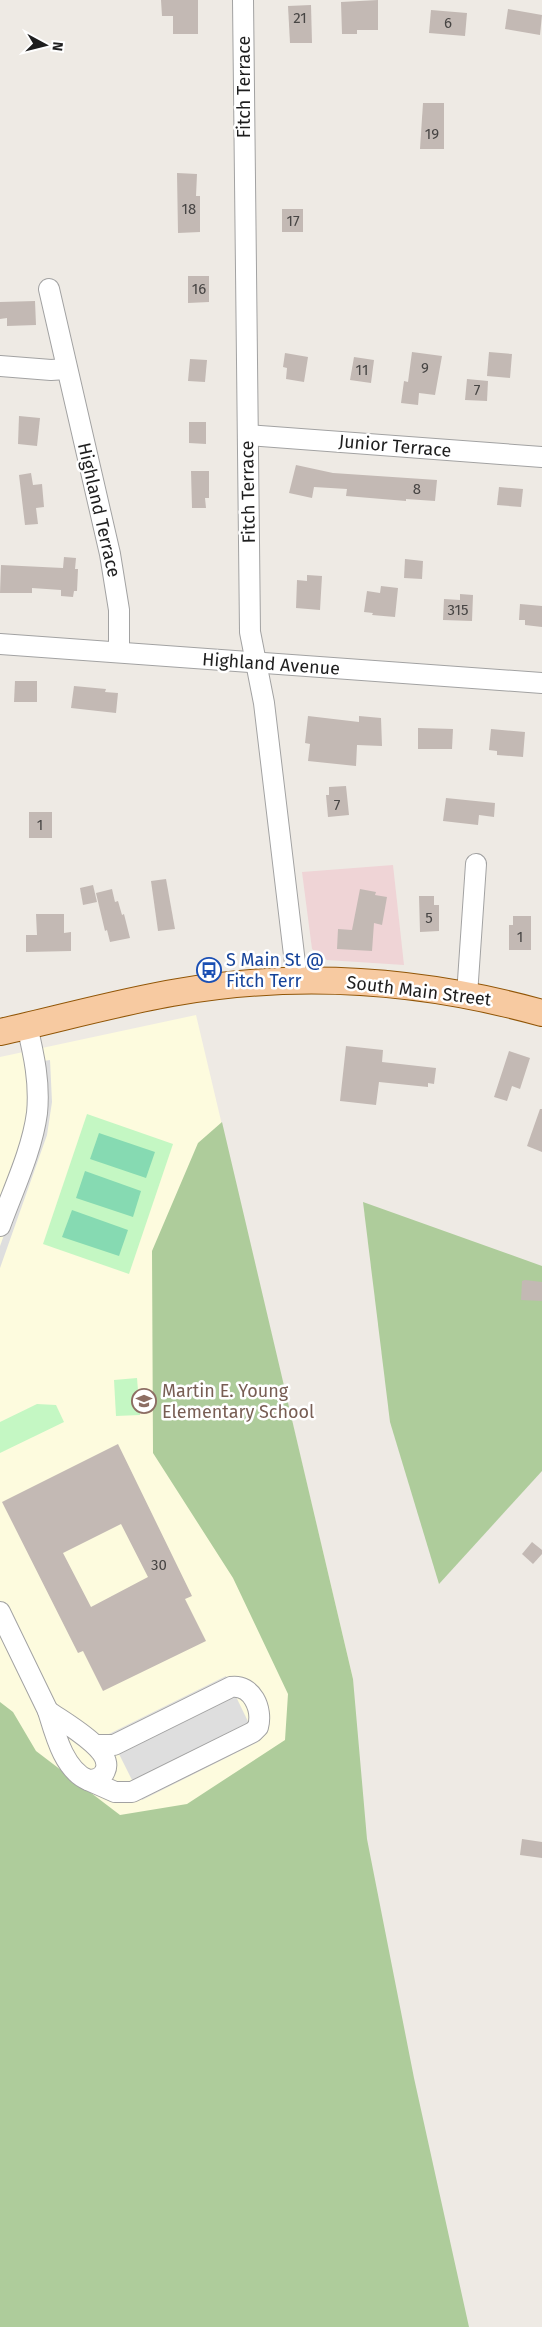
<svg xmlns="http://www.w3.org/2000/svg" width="542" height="2327" viewBox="0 0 542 2327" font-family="'Fira Sans',sans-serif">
<rect width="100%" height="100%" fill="#eeeae4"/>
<polygon fill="#efd4d6" points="393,865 404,965 327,960 312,949 302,872"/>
<polygon fill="#fdfbde" points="196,1015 353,1679 0,2050 0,1057"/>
<g fill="#aecc9b">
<polygon points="222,1122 353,1679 367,1839 414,2078 469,2327 0,2327 0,1702 13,1712 36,1751 120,1815 187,1804 285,1740 288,1694 233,1578 153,1453 152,1251 198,1143"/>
<polygon points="363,1202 542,1266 542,1471 439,1584 390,1422"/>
</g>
<g fill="#c4f7c3">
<polygon points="87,1114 173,1144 129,1274 43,1244"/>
<polygon points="137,1378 140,1415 116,1416 114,1380"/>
<polygon points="37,1404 56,1405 64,1422 0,1453 0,1422"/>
</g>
<g fill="#86dab2">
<polygon points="99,1133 155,1152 146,1178 90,1159"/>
<polygon points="85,1171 141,1191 133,1217 76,1198"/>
<polygon points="72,1210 128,1230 119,1256 62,1237"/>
</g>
<g fill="#dedede">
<polygon points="50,1060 52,1102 47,1135 0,1268 0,1246 33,1157 43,1061"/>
<polygon points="226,1676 258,1742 142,1800 109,1734"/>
</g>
<g fill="#c3b9b4" fill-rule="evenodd">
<polygon points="161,0 198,0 198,34 173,34 173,16 162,16"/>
<polygon points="378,0 378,30 357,30 357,34 342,34 341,2"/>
<polygon points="311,5 312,43 290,43 288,6"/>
<polygon points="508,9 542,15 540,35 505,29"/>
<polygon points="431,10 467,13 465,36 429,33"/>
<polygon points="423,103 444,103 444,149 420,149"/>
<polygon points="177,173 197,174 196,196 200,196 200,232 178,233"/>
<rect x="282" y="209" width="21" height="23"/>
<polygon points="188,276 209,276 209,302 188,303"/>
<polygon points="35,301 36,325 7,326 7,318 0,319 0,302"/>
<polygon points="412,352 442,356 435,395 419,393 418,405 401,403 404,381 408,382"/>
<polygon points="489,352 512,354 510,378 487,376"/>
<polygon points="285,353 308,357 304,382 286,379 287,368 283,367"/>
<polygon points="354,357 374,360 371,383 350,380"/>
<polygon points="190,359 207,360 205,382 188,381"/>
<polygon points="467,379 488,381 487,401 465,400"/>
<polygon points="19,416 40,418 37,446 18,444"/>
<polygon points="189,422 206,422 206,444 189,443"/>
<polygon points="296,465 333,473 437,480 435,501 406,499 406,501 346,496 347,489 314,487 312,498 289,493"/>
<polygon points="191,471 209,471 209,498 205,498 206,508 192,508"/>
<polygon points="31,473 33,485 42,484 44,507 36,508 38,524 25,525 19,475"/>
<polygon points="499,487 523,489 521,507 497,505"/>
<polygon points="64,557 76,558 75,569 78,569 77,591 74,591 73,597 61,596 61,590 32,588 32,593 0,593 1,565 63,568"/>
<polygon points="405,559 423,561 422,579 404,578"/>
<polygon points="307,575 322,576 320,610 296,608 297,580 307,581"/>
<polygon points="381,586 398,588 395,617 372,615 373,613 364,612 367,591 380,593"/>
<polygon points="460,594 473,595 472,621 443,620 444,599 460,600"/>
<polygon points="520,604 542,606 542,627 525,625 525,620 519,620"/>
<polygon points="15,681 37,681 37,702 14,702"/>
<polygon points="74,686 106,689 105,692 118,693 116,713 71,708"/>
<polygon points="308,716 359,722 359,716 381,718 382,746 357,745 356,766 308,761 310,744 305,743"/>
<polygon points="418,728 453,729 452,749 418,749"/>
<polygon points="491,729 525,732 523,757 497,755 497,751 489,750"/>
<polygon points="346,786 349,815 328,817 326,795 329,795 329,787"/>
<polygon points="446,798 495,803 494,817 479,815 478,825 443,821"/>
<rect x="29" y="812" width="23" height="26"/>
<polygon points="166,879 175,929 158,931 151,881"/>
<polygon points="93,885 97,902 83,905 80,888"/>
<polygon points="112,889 115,902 118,901 122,915 124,914 130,938 110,942 107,930 105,931 96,893"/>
<polygon points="360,889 376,892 375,895 387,897 382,925 374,923 372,951 337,949 338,929 352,930"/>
<polygon points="419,896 434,896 434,905 439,905 439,931 420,932"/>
<polygon points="36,914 64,914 64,933 71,932 71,951 26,952 26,935 37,935"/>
<polygon points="513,916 531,916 531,950 509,950 509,925 513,925"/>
<polygon points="346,1046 383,1050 382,1062 436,1068 434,1084 428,1083 428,1087 379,1082 376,1105 340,1101"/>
<polygon points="509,1051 530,1058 520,1089 512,1086 507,1101 494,1097"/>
<polygon points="540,1109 542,1109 542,1152 527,1146"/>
<polygon points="525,1280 542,1282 542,1301 521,1300 522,1281"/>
<path d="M118,1444L192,1596L185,1599L206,1641L103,1691L83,1651L78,1653L2,1502ZM121,1524L148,1577L91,1607L63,1553Z"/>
<polygon points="532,1542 542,1550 542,1554 533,1564 522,1554"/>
<polygon points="522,1839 542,1842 542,1858 520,1855"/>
</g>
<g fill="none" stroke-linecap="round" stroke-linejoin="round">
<defs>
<g id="minor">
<polyline points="243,0 250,632 264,703 297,980"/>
<polyline points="49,289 110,554 119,610 119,652"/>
<polyline points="0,366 51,370 66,369"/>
<polyline points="248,435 542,457"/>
<polyline points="0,644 542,683"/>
<polyline points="467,995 476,864"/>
<path d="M0,1226C13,1190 32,1151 37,1113C40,1083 34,1055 27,1026"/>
<polyline points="0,1612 48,1711"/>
<path d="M48,1711C63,1722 115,1750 105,1771C102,1778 96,1780 88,1780C64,1770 55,1734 48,1711Z"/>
<path d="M88,1780L115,1792H132L253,1732L258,1727C263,1709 252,1684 231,1687L114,1745H96"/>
</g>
<path id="major" d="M0,1032C59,1019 118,1002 178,992C300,971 423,980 542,1013"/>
</defs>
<use href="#minor" stroke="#a2a2a2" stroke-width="22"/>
<use href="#major" stroke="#915607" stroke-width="28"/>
<use href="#minor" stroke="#fff" stroke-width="20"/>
<use href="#major" stroke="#f7caa1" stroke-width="26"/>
</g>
<defs>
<symbol id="bus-ring" viewBox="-11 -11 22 22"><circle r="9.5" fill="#fff" stroke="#1a4fb4" stroke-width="1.5"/><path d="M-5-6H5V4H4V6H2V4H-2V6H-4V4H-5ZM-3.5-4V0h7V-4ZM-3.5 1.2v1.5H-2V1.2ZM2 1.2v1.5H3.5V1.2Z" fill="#1a4fb4"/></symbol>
<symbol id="school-ring" viewBox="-11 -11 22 22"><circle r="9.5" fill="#fff" stroke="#8d6e63" stroke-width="1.5"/><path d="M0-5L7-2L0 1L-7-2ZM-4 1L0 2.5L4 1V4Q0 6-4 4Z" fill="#8d6e63"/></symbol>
</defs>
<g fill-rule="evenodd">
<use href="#bus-ring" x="195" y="956" width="28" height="28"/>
<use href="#school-ring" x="130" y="1387" width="28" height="28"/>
</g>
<g text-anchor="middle" stroke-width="5" stroke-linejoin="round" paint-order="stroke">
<g font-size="15" fill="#474544">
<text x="300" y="23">21</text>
<text x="448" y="28">6</text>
<text x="432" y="139">19</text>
<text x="189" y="214">18</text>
<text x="293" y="226">17</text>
<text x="199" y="294">16</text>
<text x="425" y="373">9</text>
<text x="362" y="375">11</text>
<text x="477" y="395">7</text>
<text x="417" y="494">8</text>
<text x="458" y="615">315</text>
<text x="337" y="810">7</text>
<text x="40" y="830">1</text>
<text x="429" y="923">5</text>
<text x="520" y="942">1</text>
<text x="159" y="1570">30</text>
</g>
<g font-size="18" fill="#1e1e1e" stroke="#fff">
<text transform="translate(244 87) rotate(-90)" y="6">Fitch Terrace</text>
<text transform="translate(395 446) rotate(5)" y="6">Junior Terrace</text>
<text transform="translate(248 492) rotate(-91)" y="6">Fitch Terrace</text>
<text transform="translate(99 510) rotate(77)" y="6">Highland Terrace</text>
<text transform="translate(271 664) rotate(4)" y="6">Highland Avenue</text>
<text transform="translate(419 991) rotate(7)" y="6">South Main Street</text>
</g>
<g font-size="18" fill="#164399" stroke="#fff" text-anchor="start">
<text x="226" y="966">S Main St @<tspan x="226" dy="21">Fitch Terr</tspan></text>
</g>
<g font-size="18" fill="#785e54" stroke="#fff" text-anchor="start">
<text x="162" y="1397">Martin E. Young<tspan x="162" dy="21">Elementary School</tspan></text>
</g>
</g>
<g transform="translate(45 45) rotate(97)" stroke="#ffffff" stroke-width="4" paint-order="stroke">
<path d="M0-4L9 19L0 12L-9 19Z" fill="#1e1e1e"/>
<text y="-8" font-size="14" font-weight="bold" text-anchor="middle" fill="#1e1e1e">N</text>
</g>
</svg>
